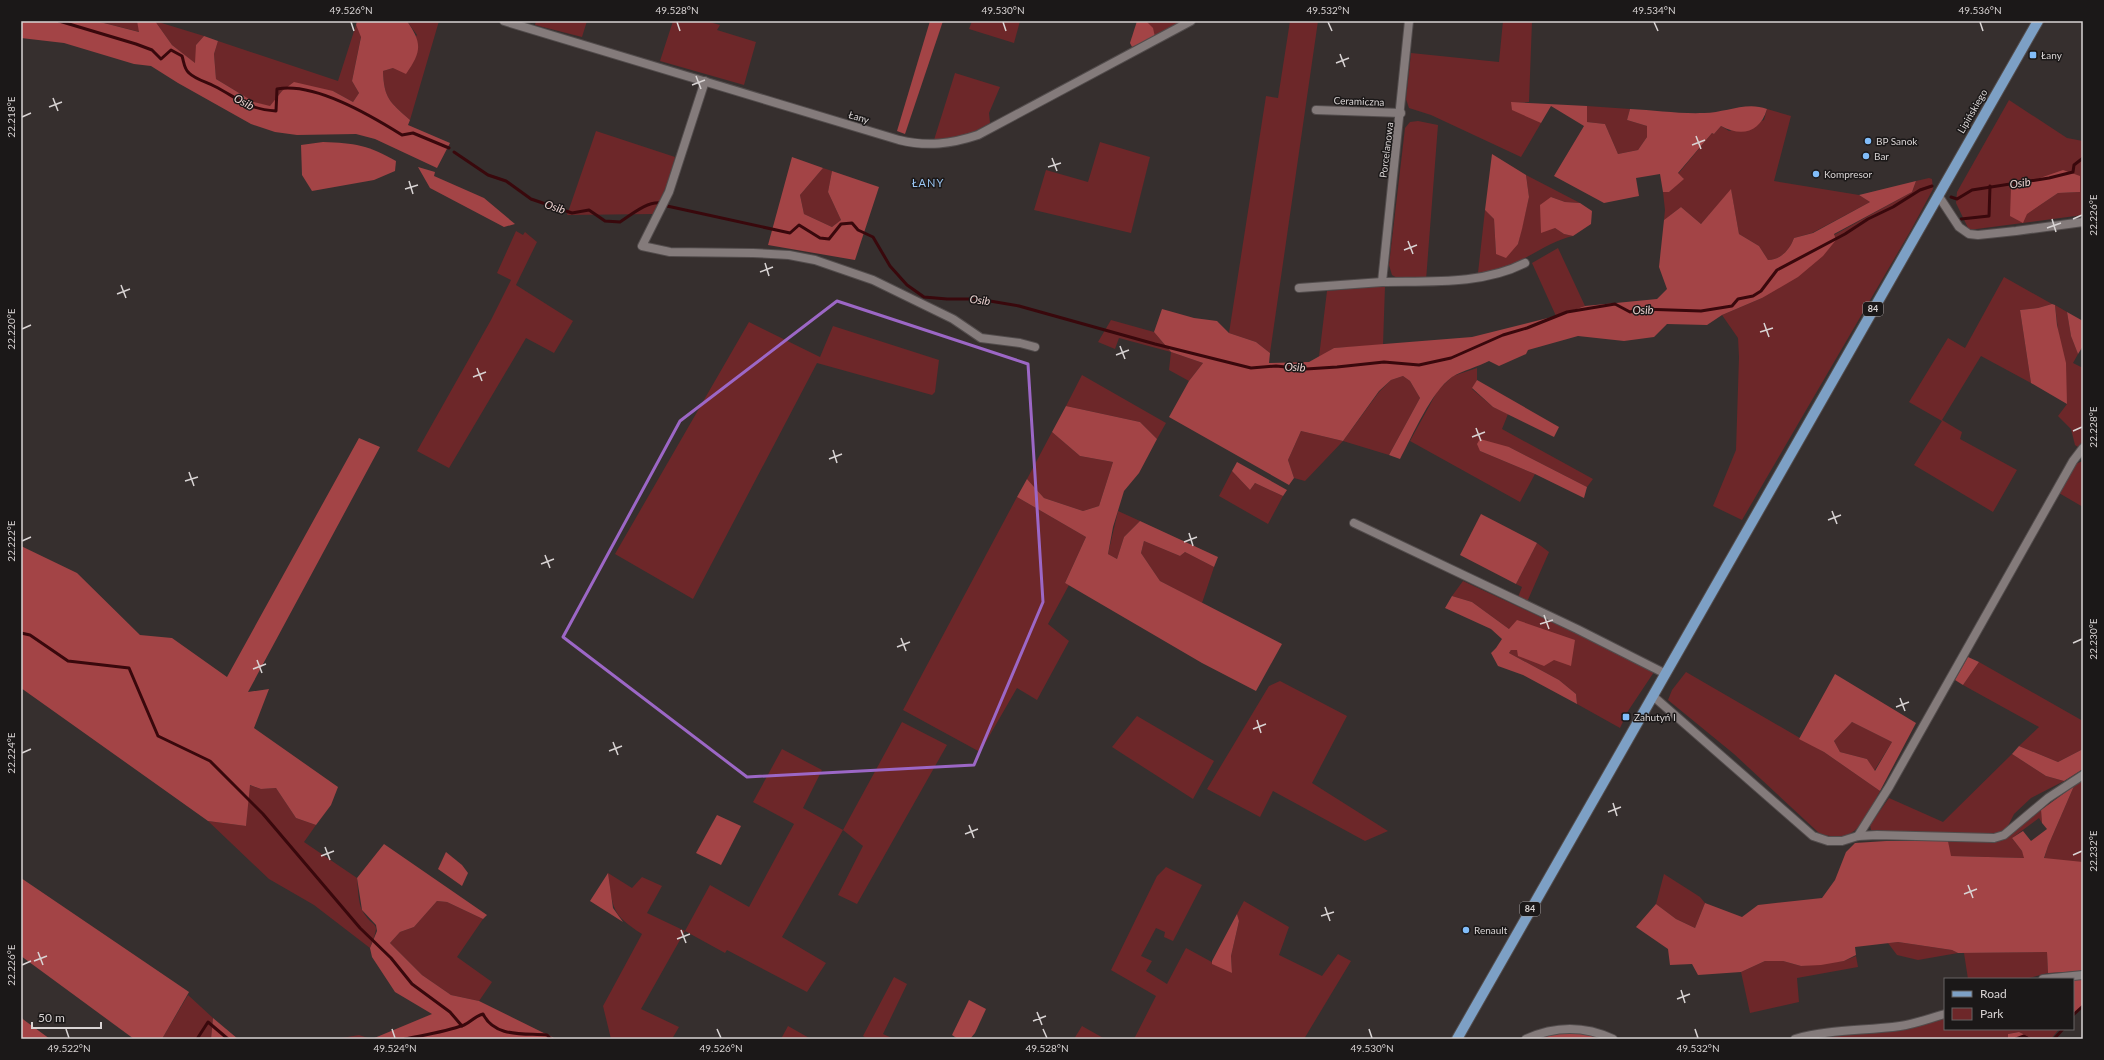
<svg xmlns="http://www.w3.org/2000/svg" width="2104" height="1060" viewBox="0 0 2104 1060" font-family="Lato,sans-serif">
<rect width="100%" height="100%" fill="#362f2e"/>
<g fill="#6d2729" fill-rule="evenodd">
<polygon points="96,21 137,21 140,32"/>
<polygon points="155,21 204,36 196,45 196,64 172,45"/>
<path d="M407,21H439L410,120C390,102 384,99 383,71L393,68L417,35Z"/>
<polygon points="536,21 587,21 582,37 535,25"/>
<polygon points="673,21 706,21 720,25 717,30 756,42 744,85 660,61"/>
<polygon points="972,21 1020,21 1014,43 969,29"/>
<polygon points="1146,21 1181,21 1155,37"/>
<polygon points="1290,21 1318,21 1270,353 1256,342 1229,333 1266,96 1278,98"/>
<polygon points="1503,21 1532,21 1529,102 1511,103 1541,123 1521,157 1431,115 1409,108 1406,99 1411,53 1499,62"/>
<polygon points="356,25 361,36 352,81 359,93 353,102 333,91 282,91 270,107 254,102 216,79 214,54 218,41 338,81"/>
<polygon points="955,73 1000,87 989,113 990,123 964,137 934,140"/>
<path d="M2009,100L2067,138L2083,141V215L1969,230L1956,203L1957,192ZM2080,176V192L2058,193L2027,214Z"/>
<polygon points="1587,106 1630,109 1627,120 1647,126 1647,137 1638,150 1618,154 1605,124 1587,122"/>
<path d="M1767,109L1791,116L1774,181L1859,195L1870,202L1812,233L1794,238C1790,249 1781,260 1768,260L1759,246L1739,234L1731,190L1701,224L1681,207L1664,220L1665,210L1663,192H1669L1683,178L1678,174L1712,133L1714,134L1721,126L1729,131L1764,120Z"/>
<polygon points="1418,121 1438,125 1426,280 1399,279 1392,275 1389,265 1405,128 1410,122"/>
<polygon points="596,131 675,157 669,180 654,214 567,215"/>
<polygon points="1100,142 1150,157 1131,233 1034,210 1046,170 1088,182"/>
<polygon points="823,168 832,171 828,192 841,220 832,227 804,214 800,195"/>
<path d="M1526,175L1580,203L1565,202L1551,197L1555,228L1564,234L1573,236C1550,241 1531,257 1508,266C1499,271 1488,271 1478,273L1485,210L1494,219L1496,254L1518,244L1529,197Z"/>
<polygon points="1929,178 1932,179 1933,189 1911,230 1742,520 1713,506 1736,450 1739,357 1738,338 1722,315 1762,298 1834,235 1912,192 1916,181"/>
<polygon points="516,231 523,235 525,232 537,242 516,285 573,321 554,353 526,338 449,468 417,451 491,320 511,280 497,273"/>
<polygon points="1558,248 1585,306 1556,316 1532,263"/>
<polygon points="2004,277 2052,304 2038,308 2020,310 2031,383 1981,356 1942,420 1962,432 1960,439 2017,470 1993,512 1914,465 1942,421 1909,402 1948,338 1965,348"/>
<polygon points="1385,286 1383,345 1334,348 1319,357 1327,291"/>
<polygon points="2055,305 2067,312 2071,336 2078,354 2073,363 2083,368 2083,441 2078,447 2075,445 2071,429 2058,416 2067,404"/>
<polygon points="1111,320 1154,332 1171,352 1203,363 1189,381 1169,370 1171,352 1119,338 1115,349 1098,342"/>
<polygon points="749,322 820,357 833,326 939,360 935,392 932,395 817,363 693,599 615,554"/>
<polygon points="1477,368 1477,380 1472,389 1493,407 1508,414 1502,429 1593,479 1587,487 1509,447 1480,451 1535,474 1520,502 1410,441 1438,390 1453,376"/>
<polygon points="1082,375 1166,423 1157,439 1140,422 1066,406"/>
<polygon points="1403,376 1410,381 1420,398 1389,455 1343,441 1305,481 1294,478 1288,460 1301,431 1343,441 1379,392 1391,380"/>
<polygon points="1052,432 1080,456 1113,462 1099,506 1083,511 1044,498 1027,479"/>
<polygon points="2083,461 2083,507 2059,493 2075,464"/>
<polygon points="1232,471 1250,490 1255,483 1283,496 1268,524 1219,496"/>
<polygon points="1017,497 1086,537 1065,583 1069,585 1048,624 1069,641 1037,700 1017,688 980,752 903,710"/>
<polygon points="1118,511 1140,521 1124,537 1117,559 1108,554"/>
<polygon points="1144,541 1180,556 1185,552 1214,567 1202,603 1160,581 1141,553"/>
<polygon points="1537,543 1549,552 1527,602 1518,597 1522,587 1516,584"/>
<polygon points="1463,581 1584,637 1654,672 1628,711 1620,728 1577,704 1576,694 1559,680 1509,653 1511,650 1517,650 1544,666 1509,629 1472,602 1452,596"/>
<polygon points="1979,662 2083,721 2083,749 2058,762 2019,746 2039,727 1963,685"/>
<path d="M1686,672L1824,752L1880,791C1865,819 1856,847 1819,833L1734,754L1668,700L1672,690Z"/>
<polygon points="1280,681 1347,716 1312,783 1388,831 1365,841 1273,791 1260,817 1207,789 1269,686"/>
<polygon points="1137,716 1214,761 1193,799 1112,747"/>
<path d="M902,722L947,745L857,904L838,895L863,846L843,830L782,937L826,963L807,992L727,950L725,953L685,931L641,1009L679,1027L672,1039H611L603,1006L642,934C611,914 613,909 608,873L632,888L642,877L662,886L647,913L685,931L710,885L749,907L794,824L753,802L782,749L822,770L803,808L843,830Z"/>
<polygon points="1852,722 1892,742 1874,771 1867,759 1840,752 1834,741"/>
<polygon points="2012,754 2046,776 2064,781 2031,798 2014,814 2006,830 1997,834 1879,832 1871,830 1870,825 1889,798 1943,822"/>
<polygon points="2083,780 2083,918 2044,859 2048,846 2074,786"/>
<path d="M249,785L261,789L276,788L296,818L316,825L304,842L357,878C358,887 358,902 362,910C374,932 382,917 370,948L314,905L269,879L208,821L246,826Z"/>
<polygon points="2041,810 2042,823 2039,818 2012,838 2022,851 2025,858 1950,856 1948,841 2004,840"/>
<polygon points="1166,867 1202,885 1173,941 1164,937 1165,932 1156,928 1141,956 1152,961 1146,971 1167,984 1186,948 1232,973 1231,956 1239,921 1237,914 1244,901 1289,927 1279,955 1322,976 1338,954 1351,961 1304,1039 1134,1039 1156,996 1111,970 1157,876"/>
<polygon points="1664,874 1700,897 1705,903 1695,928 1676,919 1656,904"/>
<polygon points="437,901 447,902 483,919 457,957 492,982 479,1001 451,995 422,975 390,943 400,932 414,927"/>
<polygon points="1898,942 1952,950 1958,953 1918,960 1897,955 1888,943"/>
<polygon points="2047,952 2048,973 2025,979 1968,979 1964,953"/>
<polygon points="1856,956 1858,967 1797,978 1799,1002 1750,1013 1741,972 1765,961 1783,961 1801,966 1844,961"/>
<polygon points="894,977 907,984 883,1034 894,1039 868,1039 863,1036"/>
<polygon points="188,995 213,1018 211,1039 162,1039"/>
<polygon points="1945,1016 1945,1029 2059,1029 2051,1039 2034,1039 2019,1032 2008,1034 2008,1039 1801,1039"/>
<polygon points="788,1026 811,1039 781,1039"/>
<polygon points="1082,1026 1105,1039 1074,1039"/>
<polygon points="359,1035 371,1039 336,1039"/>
</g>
<g fill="#a34446" fill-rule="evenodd">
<path d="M21,21H96L139,32L137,21H155L172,45L195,63L196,45L204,36L218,41L214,54L216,79L254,102L270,106L282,91L294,82L333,91L353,102L359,93L352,81L361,37L356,25L357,21H407C422,43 422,51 406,74L393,68L383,71C384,99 390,102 410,120L408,125L450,143L437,168L375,139L356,134L297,135L275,132L251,124L178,83L151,66L134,64L64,43L21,38Z"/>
<polygon points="930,21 943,21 905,134 897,131"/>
<polygon points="1137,21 1146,21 1153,28 1155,37 1132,47 1130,43"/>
<path d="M1511,102L1587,106V122L1605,124L1618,154L1638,150L1647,137V126L1627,120L1630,109C1654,110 1679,114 1704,113C1725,113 1746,101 1767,109C1760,133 1741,137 1721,126L1714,134L1712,133L1678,173L1684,179L1669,192H1663L1660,174L1636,178L1639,196L1604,203L1554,176L1584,126L1551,106L1541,123L1512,110Z"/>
<path d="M323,142C355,143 368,145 396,161L395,171L374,180L312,191L302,175L301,145Z"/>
<polygon points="1492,154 1526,175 1529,197 1522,229 1518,244 1506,258 1496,254 1494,219 1485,210"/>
<polygon points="792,157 823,168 800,195 804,214 832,227 841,220 828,192 832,171 879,187 855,260 768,245"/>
<polygon points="418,167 435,172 434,176 484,198 515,224 504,227 430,188"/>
<polygon points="2063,170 2080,176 2080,192 2058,193 2027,214 2023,223 2010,216 2011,188"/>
<path d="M1916,181L1912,192L1834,234L1836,240L1823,256L1798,277L1762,298L1722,315L1707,325L1667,324L1654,337L1624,341L1578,336L1528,350L1526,354L1499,366L1489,361C1478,367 1463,370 1452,377C1431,392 1413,435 1400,459L1389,455L1420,398L1410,381L1403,376L1391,380L1379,391L1343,441L1301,431L1288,460L1294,478L1289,485L1169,417L1189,381L1203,363L1171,352L1154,332L1162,309L1194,318L1217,321L1229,333L1256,342L1270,353L1269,363L1309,362L1334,348L1472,337L1556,316L1585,306L1657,299L1667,289L1659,267L1664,220L1681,207L1701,224L1731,189L1739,234L1759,246L1768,260C1781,260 1790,249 1794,238L1813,233L1870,202L1859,195Z"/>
<polygon points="1551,197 1565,202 1580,203 1592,211 1591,224 1573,236 1564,234 1555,228 1541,233 1540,205"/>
<polygon points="2052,304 2055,305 2057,325 2066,363 2067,404 2031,383 2020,310 2038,308"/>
<polygon points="2067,312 2083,321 2083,346 2078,354 2071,336"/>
<polygon points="1477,380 1559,427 1554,437 1493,407 1472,388"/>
<polygon points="1066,406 1140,422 1157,439 1139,473 1124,491 1113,527 1108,554 1117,559 1124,537 1140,521 1218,557 1214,567 1185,552 1180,556 1144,541 1141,553 1160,581 1282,644 1256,691 1202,663 1065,583 1086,537 1017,497 1027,479 1044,498 1083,511 1099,506 1113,462 1080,456 1052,432"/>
<polygon points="359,438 380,447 248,692 269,689 254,728 338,787 331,805 316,825 296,818 276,788 261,789 250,785 246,826 208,821 21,688 21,546 77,573 140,635 172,638 227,677"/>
<polygon points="1480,439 1509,447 1587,487 1584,498 1535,474 1480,451 1477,444"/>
<polygon points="1237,462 1287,490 1283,496 1255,483 1250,490 1232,471"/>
<polygon points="1481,514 1537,543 1516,584 1460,555"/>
<polygon points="1452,596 1472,602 1509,629 1517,620 1575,640 1571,666 1554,660 1544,666 1518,656 1517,650 1511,650 1509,653 1559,680 1576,694 1577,704 1523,675 1498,666 1491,653 1496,648 1502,639 1491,629 1445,608"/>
<polygon points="1968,657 1979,662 1963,685 1955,680"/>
<path d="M1835,674L1916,723L1880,791L1824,752L1799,739ZM1852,722L1892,742L1875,771L1867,759L1840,752L1834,741Z"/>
<polygon points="2019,746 2058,762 2083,749 2083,769 2064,781 2046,776 2012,754"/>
<polygon points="2074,786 2048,846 2044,858 2083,862 2083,971 2048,973 2047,952 1958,953 1952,950 1898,942 1855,947 1856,955 1844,961 1821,965 1801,966 1783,961 1765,961 1741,972 1698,975 1692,964 1670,965 1668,949 1636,927 1656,904 1676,919 1695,928 1705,903 1742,917 1758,905 1822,898 1835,880 1846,852 1855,843 1886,841 1948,841 1951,856 2024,858 2022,851 2012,838 2023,831 2031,841 2047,829 2042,823 2041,810"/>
<polygon points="717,815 741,826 721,865 696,853"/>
<polygon points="384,844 487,915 483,919 447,902 437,901 414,927 400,932 390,943 422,975 451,995 479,1001 556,1039 372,1039 432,1014 395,992 372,957 370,948 377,931 376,925 362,910 357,878"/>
<polygon points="446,852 462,865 468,873 462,886 438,869"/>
<polygon points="608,873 613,908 623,922 590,901"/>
<polygon points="21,878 189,992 162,1039 134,1039 21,956"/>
<polygon points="1237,914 1239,921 1231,956 1232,973 1212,964 1212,961"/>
<polygon points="2083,978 2083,1008 2073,1015 2073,979"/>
<polygon points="969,1000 986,1009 975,1033 970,1039 958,1039 952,1035"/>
<polygon points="21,1017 24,1020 50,1039 21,1039"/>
<polygon points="213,1018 238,1039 211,1039"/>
<polygon points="1582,1032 1607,1039 1533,1039 1542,1035"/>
<polygon points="2019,1032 2034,1039 2008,1039 2008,1034"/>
</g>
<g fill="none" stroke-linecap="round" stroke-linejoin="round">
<g stroke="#39080c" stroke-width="3">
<path d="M59,21L136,44L152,50L161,59L171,50L182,56C184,62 184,69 189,73C195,79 206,82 214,86C238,98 246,109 276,111L277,89C314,82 370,115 402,135L413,133L449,148"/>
<path d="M454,152L488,175L506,181L531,199L572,213L589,210L605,221L620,222C631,215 647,201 661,203"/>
<polyline points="1951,197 1957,199 1972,190 2049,178 2073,172 2074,165 2083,158"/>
<polyline points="667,206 790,233 799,225 820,238 829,239 841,224 852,223 858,230 873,237 890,266 907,285 924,297 947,299 978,299 1019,306 1155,344 1251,368 1276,366 1306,369 1337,367 1384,362 1419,365 1451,358 1503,335 1527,328 1567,312 1615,304 1630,312 1641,309 1701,311 1732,306 1738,299 1753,296 1761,291 1777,270 1845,234 1868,219 1893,207 1920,190 1932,186"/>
<polyline points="1961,219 1989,216 1990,186"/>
<polyline points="21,633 30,635 68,661 129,668 158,736 210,761 263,814 360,928 391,958 412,984 450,1012 462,1026"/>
<polyline points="2073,1015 2083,1006"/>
<polyline points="197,1039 208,1022 228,1039"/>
<path d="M405,1039C424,1035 445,1032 464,1025C471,1022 475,1016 483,1014C495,1038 524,1033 547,1035L551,1039"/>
<polyline points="2016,1039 2024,1036 2030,1039"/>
<polyline points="2054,1039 2063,1029"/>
</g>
<defs>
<g id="street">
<path d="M504,21L899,140C927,147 951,144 978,135L1191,21"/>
<path d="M1409,21L1382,282C1429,281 1482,285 1525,263"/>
<polyline points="705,81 669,192 642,246 670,252 753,253 789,255 815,260 873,280 953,319 981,338 1020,343 1035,347"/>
<polyline points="1316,110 1401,113"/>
<polyline points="1938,195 1959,227 1969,234 1978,235 2016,231 2083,222"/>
<polyline points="1299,288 1382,282"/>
<polyline points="1354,523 1577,629 1666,674"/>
<polyline points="1653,696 1813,836 1828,841 1842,841 1858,836 1877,835 1994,838 2004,835 2048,798 2083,775"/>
<polyline points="1858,836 1889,787 2073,461 2083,448"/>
<polyline points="2043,979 2083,975"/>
<path d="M1526,1039C1555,1026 1585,1026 1613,1039"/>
<path d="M1795,1039C1830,1029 1864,1031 1900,1026C1915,1024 1930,1018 1945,1014"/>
</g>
<polyline id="primary" points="1457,1039 2038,21"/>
</defs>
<use href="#street" stroke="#524c4c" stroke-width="10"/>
<use href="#primary" stroke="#524c4c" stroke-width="12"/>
<use href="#street" stroke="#847b7b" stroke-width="8"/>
<use href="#primary" stroke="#7da0c5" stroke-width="10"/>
</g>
<path fill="none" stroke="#9c67c6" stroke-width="3" stroke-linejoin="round" d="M837,301L1028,364L1043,602L974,765L747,777L563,637L680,421Z"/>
<path fill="none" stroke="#d9d4d4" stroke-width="1.5" d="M351,22L354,31M677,22L680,31M1003,22L1006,31M1328,22L1332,31M1654,22L1658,31M1980,22L1983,31M1340,54L1345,67M1336,63L1349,58M696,76L701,89M692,85L705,80M53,98L58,111M49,107L62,102M22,117L31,113M1696,136L1701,149M1692,145L1705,140M1052,158L1057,171M1048,167L1061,163M409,181L413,194M405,189L418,185M2052,219L2056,232M2073,219L2082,215M2047,228L2061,223M1408,241L1413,254M1404,250L1417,245M765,263L769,276M760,272L773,267M121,285L126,298M117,294L130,289M1764,323L1769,337M22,329L31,325M1760,332L1773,328M1120,346L1125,359M1116,355L1129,350M477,368L482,381M473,377L486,372M1476,428L1481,441M2073,431L2082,427M1472,437L1485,432M833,450L837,463M829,459L842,454M189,472L194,486M185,481L198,477M1832,511L1837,524M1828,520L1841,515M1189,533L1193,546M22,541L31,537M1184,542L1197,537M545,555L550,568M541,564L554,559M1544,615L1549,629M1540,624L1553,620M901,638L906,651M2073,643L2082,639M897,647L910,642M257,660L262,673M253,669L266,664M1900,698L1905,711M1896,707L1909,702M1257,720L1261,733M1253,729L1266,724M613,742L618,755M609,751L622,746M22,753L31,749M1613,803L1617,816M1608,812L1621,807M969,825L974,838M965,834L978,829M325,847L330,860M2073,855L2082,851M321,856L334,851M1968,885L1973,898M1964,894L1977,889M1325,907L1330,921M1321,916L1334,912M681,930L686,943M677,939L690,934M38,952L43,965M34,961L47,956M22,965L31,961M1681,990L1685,1003M1677,999L1690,994M1037,1012L1042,1025M1033,1021L1046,1016M66,1029L69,1038M392,1029L395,1038M717,1029L721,1038M1043,1029L1047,1038M1369,1029L1372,1038M1695,1029L1698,1038"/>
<g fill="#81bdfa" stroke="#1b1818" stroke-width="1.5">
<rect x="2029" y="51" width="8" height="8" rx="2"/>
<circle cx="1868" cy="141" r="4"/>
<circle cx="1866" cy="156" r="4"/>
<circle cx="1816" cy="174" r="4"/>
<rect x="1622" y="713" width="8" height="8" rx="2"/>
<circle cx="1466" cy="930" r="4"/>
</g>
<g text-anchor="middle" stroke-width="3" stroke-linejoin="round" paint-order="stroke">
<g fill="#1b1818" stroke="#a09c9c" stroke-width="1">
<rect x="1863" y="302" width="20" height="14" rx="3"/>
<rect x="1520" y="902" width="20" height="14" rx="3"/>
</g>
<g font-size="9" font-weight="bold" fill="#d9d4d4">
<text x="1873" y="312">84</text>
<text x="1530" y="912">84</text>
</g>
<g font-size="10" fill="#d9d4d4" stroke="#1b1818" text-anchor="start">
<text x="2041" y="59">Łany</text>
<text x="1876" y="145">BP Sanok</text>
<text x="1874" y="160">Bar</text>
<text x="1824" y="178">Kompresor</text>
<text x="1634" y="721">Zahutyń I</text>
<text x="1474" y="934">Renault</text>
</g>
<g font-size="10" fill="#d9d4d4" stroke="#1b1818">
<text transform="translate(1359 101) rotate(2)" y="4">Ceramiczna</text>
<text transform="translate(1972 111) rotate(-60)" y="4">Lipińskiego</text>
<text transform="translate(859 117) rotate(17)" y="4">Łany</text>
<text transform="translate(1386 150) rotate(-83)" y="4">Porcelanowa</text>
</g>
<g font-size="11" font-style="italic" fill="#efd4d2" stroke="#1b1818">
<text transform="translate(244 102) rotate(27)" y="4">Osib</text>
<text transform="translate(2020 183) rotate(-8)" y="4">Osib</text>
<text transform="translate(555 207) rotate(18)" y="4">Osib</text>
<text transform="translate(980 300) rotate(7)" y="4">Osib</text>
<text transform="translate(1643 310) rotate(-2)" y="4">Osib</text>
<text transform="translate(1295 367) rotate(3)" y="4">Osib</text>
</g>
<g font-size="11" letter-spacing="1" fill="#9ac6f3" stroke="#1b1818">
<text x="928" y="187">ŁANY</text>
</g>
</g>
<rect width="2104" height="1060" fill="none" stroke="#1b1818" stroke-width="44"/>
<rect x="1944" y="978" width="130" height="52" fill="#1b1818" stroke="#676363"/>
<rect x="1952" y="991" width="20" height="6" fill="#7da0c5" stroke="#676363"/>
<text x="1980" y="998" font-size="12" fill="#d9d4d4">Road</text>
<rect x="1952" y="1008" width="20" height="12" fill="#6d2729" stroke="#676363"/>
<text x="1980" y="1018" font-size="12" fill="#d9d4d4">Park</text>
<path d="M32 1022v6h69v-6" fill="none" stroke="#d9d4d4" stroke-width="2"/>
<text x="38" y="1022" font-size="12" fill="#d9d4d4" stroke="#1b1818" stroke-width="3" paint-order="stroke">50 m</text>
<rect x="22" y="22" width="2060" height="1016" fill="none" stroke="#d9d4d4" stroke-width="1.5"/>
<g font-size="10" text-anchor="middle" fill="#d9d4d4">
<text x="351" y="14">49.526°N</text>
<text x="677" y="14">49.528°N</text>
<text x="1003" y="14">49.530°N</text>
<text x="1328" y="14">49.532°N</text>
<text x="1654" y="14">49.534°N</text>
<text x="1980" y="14">49.536°N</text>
<text transform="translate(11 117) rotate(-90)" y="4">22.218°E</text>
<text transform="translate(2093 215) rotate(-90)" y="4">22.226°E</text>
<text transform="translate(11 329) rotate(-90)" y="4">22.220°E</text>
<text transform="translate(2093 427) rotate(-90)" y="4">22.228°E</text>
<text transform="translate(11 541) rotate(-90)" y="4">22.222°E</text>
<text transform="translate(2093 639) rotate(-90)" y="4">22.230°E</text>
<text transform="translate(11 753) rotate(-90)" y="4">22.224°E</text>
<text transform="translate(2093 851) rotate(-90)" y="4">22.232°E</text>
<text transform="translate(11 965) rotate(-90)" y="4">22.226°E</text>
<text x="69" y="1052">49.522°N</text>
<text x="395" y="1052">49.524°N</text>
<text x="721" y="1052">49.526°N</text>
<text x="1047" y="1052">49.528°N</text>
<text x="1372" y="1052">49.530°N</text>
<text x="1698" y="1052">49.532°N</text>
</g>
</svg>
